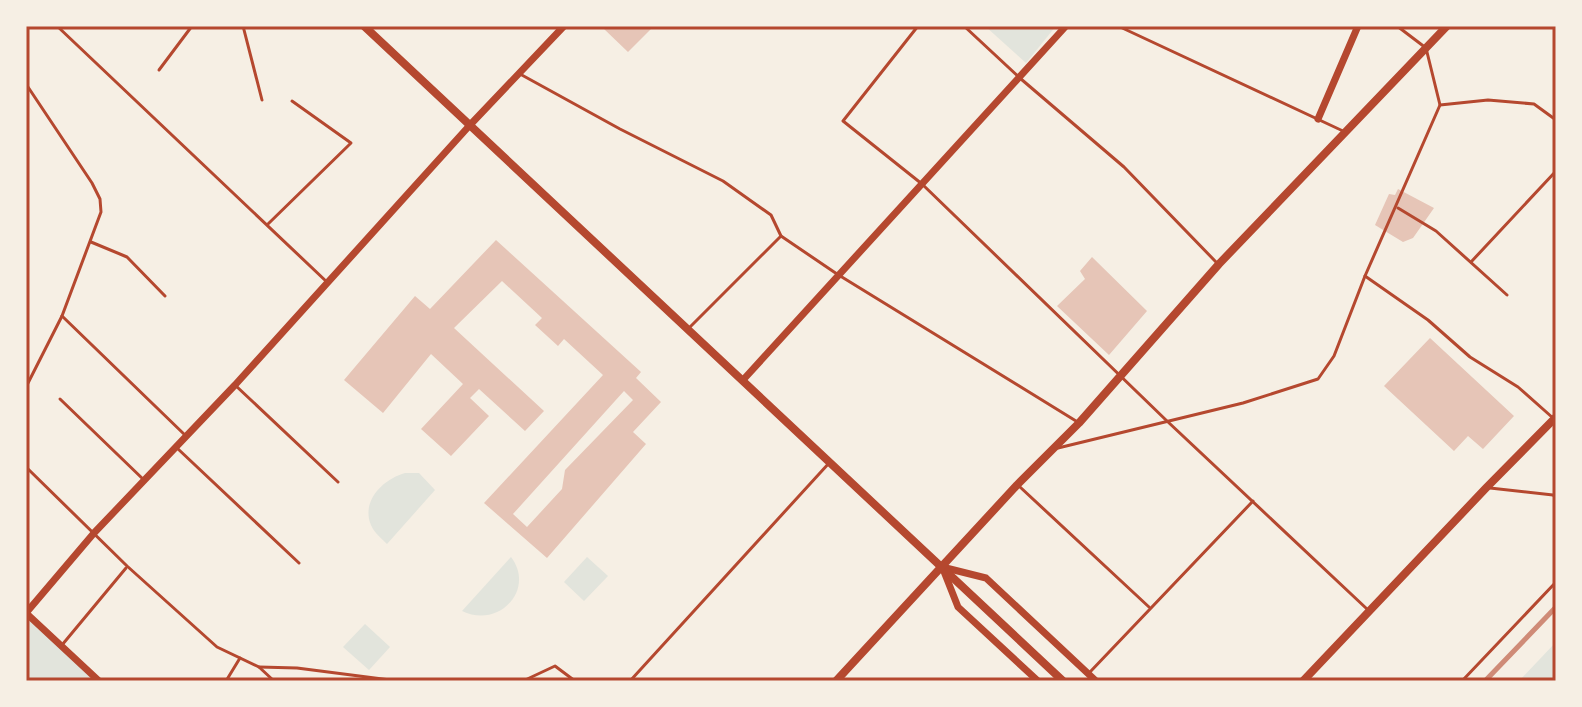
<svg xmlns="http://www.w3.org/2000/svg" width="1582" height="707" viewBox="0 0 1582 707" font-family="'IBM Plex Serif',serif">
<rect width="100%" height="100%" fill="#f6efe4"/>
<g fill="#e2e4dc">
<polygon points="985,26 1056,26 1026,63"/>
<path d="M405,473H419L435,490L387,544C382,539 376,534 373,529C358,503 383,479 405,473Z"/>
<path d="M511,557C536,590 498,629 462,611Z"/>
<polygon points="587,557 608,576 584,601 564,582"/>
<polygon points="26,613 97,681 26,681"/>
<polygon points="365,624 390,647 369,670 343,647"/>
<polygon points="1556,642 1556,681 1519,681"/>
</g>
<g fill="#e6c5b7" fill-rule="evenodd">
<polygon points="605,26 654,26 628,52 603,28"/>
<polygon points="1398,189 1434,208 1413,238 1403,242 1375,225 1389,194 1395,195"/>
<path d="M496,240L641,372L636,378L661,402L633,432L646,444L547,558L484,503L603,375L564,339L558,346L535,325L542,318L502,281L454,328L544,411L525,431L479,389L470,398L489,416L451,456L421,429L463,384L431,354L383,413L344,380L415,296L430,309ZM624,391L633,400L565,470L562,489L527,527L513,514Z"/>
<polygon points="1092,257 1147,311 1109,355 1057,306 1085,279 1080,271"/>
<polygon points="1430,338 1514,416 1483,449 1468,436 1454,451 1384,386"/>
</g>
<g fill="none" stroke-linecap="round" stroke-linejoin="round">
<g stroke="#b5482f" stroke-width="3">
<polyline points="57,26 328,283"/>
<polyline points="243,26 262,100"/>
<polyline points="918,26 843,121 922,184 1167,421 1367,609"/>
<polyline points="964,26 1021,79 1124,167 1216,262"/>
<polyline points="1118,26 1343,131"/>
<polyline points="1397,26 1426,48 1440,105 1488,100 1534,104 1556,120"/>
<polyline points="159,70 192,26"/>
<polyline points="520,74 620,129 723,181 771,215 781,236 837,274 1076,421"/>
<polyline points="26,84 92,183 100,199 101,212 62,316 26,387"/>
<polyline points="1398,208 1436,231 1507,295"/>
<polyline points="268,224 351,143 292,101"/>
<polyline points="91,242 127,257 165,296"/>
<polyline points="1471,262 1556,171"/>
<polyline points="1365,276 1428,320 1470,357 1518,387 1553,418"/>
<polyline points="62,316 186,436"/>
<polyline points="688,329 781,236"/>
<polyline points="235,385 338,482"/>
<polyline points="60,399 145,481"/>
<polyline points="177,448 299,563"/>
<polyline points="1058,448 1243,403 1318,379 1334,356 1365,276 1440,105"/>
<polyline points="26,467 127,566 217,647 259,667 274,681"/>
<polyline points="1020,487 1149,607"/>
<polyline points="1490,488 1553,495 1556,498"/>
<polyline points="62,645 126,568"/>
<polyline points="259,667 297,668 398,681"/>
<polyline points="1090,672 1253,501"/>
<polyline points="226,681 240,658"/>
<polyline points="523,681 555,666 575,681"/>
<polyline points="630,681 830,462"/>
<polyline points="1462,681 1556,582"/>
</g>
<g stroke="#b5482f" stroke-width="7">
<polyline points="1318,119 1358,26"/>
<polyline points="743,380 1066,26"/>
<polyline points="942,567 986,578 1096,681"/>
<polyline points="943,569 958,607 1038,681"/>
<polyline points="99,681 26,613 94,533 235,385 470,125 564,26"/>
</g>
<g stroke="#b5482f" stroke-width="8">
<polyline points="364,26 1063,681"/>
<polyline points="836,681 1017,485 1079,423 1219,264 1447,26"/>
<polyline points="1303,681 1486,488 1556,417"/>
</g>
<polyline stroke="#cf8b77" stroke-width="5" points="1485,681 1556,607"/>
</g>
<rect width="1582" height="707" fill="none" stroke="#f6efe4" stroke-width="56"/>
<rect x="28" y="28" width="1526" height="651" fill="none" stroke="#b5482f" stroke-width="3"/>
</svg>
